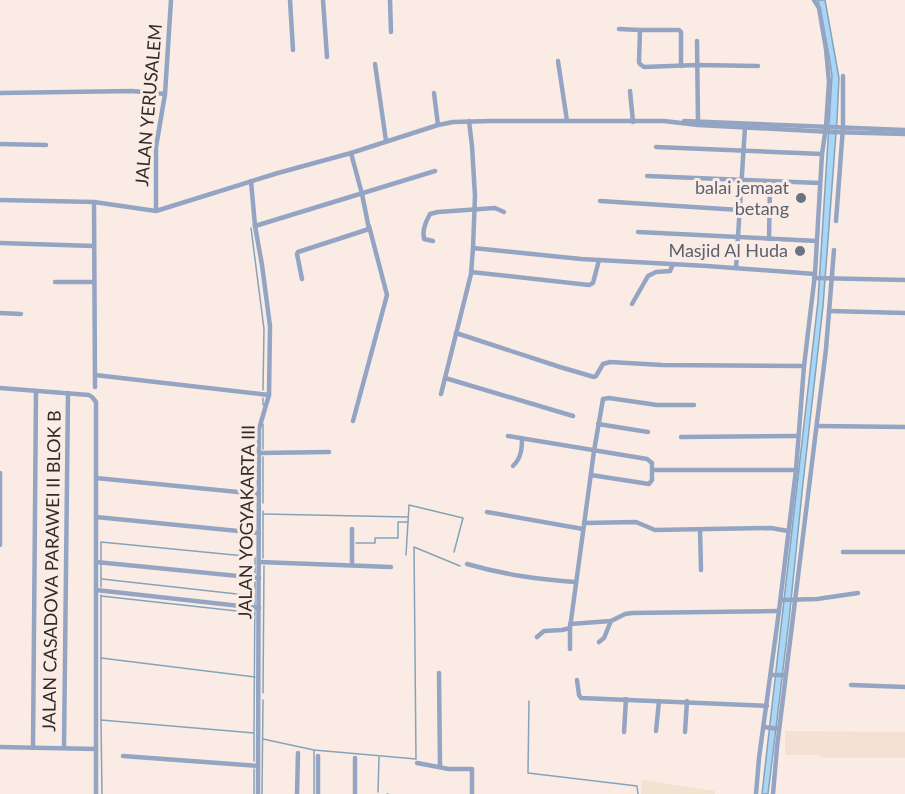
<svg xmlns="http://www.w3.org/2000/svg" width="905" height="794" viewBox="0 0 905 794" font-family="Lato,sans-serif">
<rect width="100%" height="100%" fill="#faece4"/>
<polygon fill="#f5e0d4" points="785,731 905,732 905,758 821,758 820,755 785,755"/>
<polygon fill="#f2e2d0" points="642,780 715,791 715,794 641,794"/>
<polygon fill="#a9d6f6" stroke="#85a3b8" stroke-width="1.5" points="818,0 825,0 839,78 837,120 823,306 803,483 789,620 768,794 762,794 818,301 832,76 830,61"/>
<g fill="none" stroke-linecap="round" stroke-linejoin="round">
<g stroke="#85a3b8" stroke-width="1.5">
<polyline points="251,228 264,329 263,390"/>
<polyline points="263,398 263,405"/>
<polyline points="263,424 263,449"/>
<polyline points="263,457 263,503"/>
<polyline points="263,511 263,558"/>
<polyline points="263,514 408,517"/>
<polyline points="356,543 375,543 375,538 398,538 398,522 408,522"/>
<polyline points="406,555 409,505 463,518 454,552"/>
<polyline points="102,579 255,596"/>
<polyline points="101,587 101,542 255,557 255,573"/>
<polyline points="101,595 101,720"/>
<polyline points="101,596 255,613"/>
<polyline points="101,658 255,677"/>
<polyline points="263,693 264,566"/>
<polyline points="529,701 528,773 637,786 638,794"/>
<polyline points="254,732 255,582"/>
<polyline points="263,739 314,750 416,759 414,547 460,566"/>
<polyline points="314,750 314,794"/>
<polyline points="378,792 379,757"/>
<polyline points="102,794 101,720 254,733 254,761"/>
<polyline points="254,794 254,769"/>
<polyline points="262,794 263,700"/>
<polyline points="387,794 388,794"/>
</g>
<g stroke="#94a4c3" stroke-width="4.5">
<polyline points="290,0 293,50"/>
<polyline points="323,0 327,57"/>
<polyline points="390,0 391,32"/>
<polyline points="619,29 640,30 679,30 681,32 681,66"/>
<polyline points="640,30 639,62 640,64 644,67 697,65 758,66"/>
<polyline points="697,41 698,123"/>
<polyline points="558,61 567,121"/>
<polyline points="375,64 386,141"/>
<polyline points="630,91 633,122"/>
<polyline points="0,93 132,91 165,94"/>
<polyline points="434,93 438,125"/>
<polyline points="684,121 905,130"/>
<polyline points="0,144 46,145"/>
<polyline points="656,147 822,154"/>
<polyline points="647,176 820,183"/>
<polyline points="251,181 255,226 262,265 270,326 269,395 259,429 258,794"/>
<polyline points="0,200 94,202 156,211 278,173 351,153 438,125 453,122 491,121 664,121 698,125 831,132 905,134"/>
<polyline points="600,201 740,210"/>
<polyline points="94,202 95,387"/>
<polyline points="156,211 156,147 165,94 171,0"/>
<polyline points="836,221 843,127 843,76"/>
<polyline points="255,226 435,171"/>
<polyline points="638,232 817,241"/>
<polyline points="769,239 770,182"/>
<path d="M433,241L424,239C422,231 426,221 430,214L438,212L495,208L504,212"/>
<polyline points="0,243 94,246"/>
<polyline points="473,248 581,259 707,266 815,274"/>
<polyline points="736,268 745,127"/>
<polyline points="471,272 589,285 593,283 599,260"/>
<polyline points="814,278 905,280"/>
<polyline points="302,279 297,254 298,252 369,229 362,194 351,153"/>
<polyline points="55,282 94,282"/>
<polyline points="632,304 648,276 656,272 670,271 673,264"/>
<polyline points="829,311 905,313"/>
<polyline points="0,313 21,314"/>
<polyline points="456,333 560,367 594,377 596,376 603,364 610,362 662,365 804,366"/>
<polyline points="95,375 269,395"/>
<polyline points="445,378 573,416"/>
<polyline points="0,388 89,395 92,397 96,402 96,794"/>
<polyline points="441,394 471,274 473,248 475,196 472,146 469,121"/>
<polyline points="353,421 387,295 369,226"/>
<polyline points="598,424 648,432"/>
<polyline points="817,426 905,427"/>
<polyline points="508,436 647,459 652,463 652,480 649,484 591,475"/>
<polyline points="681,437 798,436"/>
<polyline points="259,453 329,452"/>
<path d="M513,466C521,458 522,450 522,438"/>
<polyline points="653,470 796,470"/>
<polyline points="0,473 0,545"/>
<polyline points="96,478 259,494"/>
<polyline points="487,512 583,529"/>
<polyline points="96,517 259,533"/>
<polyline points="584,523 636,522 655,530 771,528 788,531"/>
<polyline points="352,529 352,565"/>
<polyline points="700,529 701,570"/>
<polyline points="843,552 905,552"/>
<polyline points="96,562 259,578"/>
<polyline points="259,562 391,567"/>
<path d="M467,564C505,575 537,579 575,582"/>
<polyline points="96,590 259,608"/>
<polyline points="781,600 817,599 858,593"/>
<polyline points="570,624 611,621 625,614 632,613 779,611"/>
<polyline points="570,628 570,649"/>
<polyline points="537,637 544,631 562,630 570,628 594,451 603,399 609,398 657,405 694,405"/>
<polyline points="599,642 604,638 611,621"/>
<polyline points="439,673 440,766"/>
<polyline points="771,675 786,675"/>
<polyline points="577,680 579,695 581,698 767,706"/>
<polyline points="851,685 905,687"/>
<polyline points="764,727 779,729"/>
<polyline points="656,731 659,701"/>
<polyline points="624,732 626,699"/>
<polyline points="685,732 687,701"/>
<polyline points="0,747 96,749"/>
<polyline points="33,748 36,391"/>
<polyline points="64,748 68,393"/>
<polyline points="123,756 258,766"/>
<polyline points="318,756 318,794"/>
<polyline points="417,763 449,769 472,769 472,794"/>
<polyline points="297,794 298,753"/>
<polyline points="355,794 355,758"/>
<polyline points="756,794 759,758 779,611 796,470 804,366 815,274 822,154 826,127 829,82 826,49 819,8 814,0"/>
<polyline points="773,794 777,747 826,349 834,250"/>
</g>
</g>
<g fill="#6b7280" stroke="#faece4" stroke-width="2">
<circle cx="801" cy="198" r="6"/>
<circle cx="800" cy="251" r="6"/>
</g>
<g text-anchor="middle" stroke-width="6" stroke-linejoin="round" paint-order="stroke">
<g font-size="18" fill="#302b28" stroke="#faece4">
<text transform="translate(149 105) rotate(-85)" y="6">JALAN YERUSALEM</text>
<text transform="translate(247 522) rotate(-89)" y="6">JALAN YOGYAKARTA III</text>
<text transform="translate(52 571) rotate(-89)" y="6">JALAN CASADOVA PARAWEI II BLOK B</text>
</g>
<g font-size="18" fill="#5b616d" stroke="#faece4" text-anchor="end">
<text x="789" y="194">balai jemaat<tspan x="789" dy="21">betang</tspan></text>
<text x="788" y="257">Masjid Al Huda</text>
</g>
</g>
</svg>
